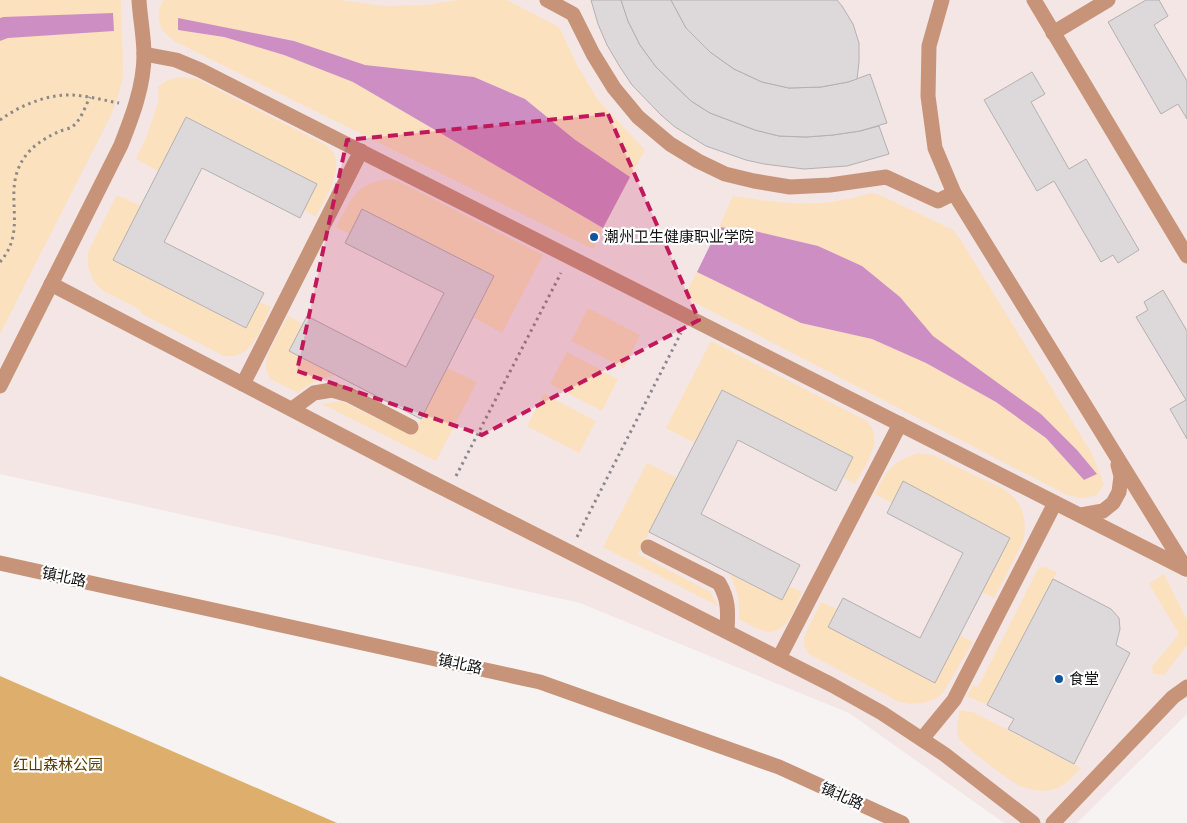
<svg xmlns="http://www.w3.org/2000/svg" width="1187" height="823" viewBox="0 0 1187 823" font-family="Cabin,'Noto Sans SC',sans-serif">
<rect width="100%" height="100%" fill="#f7f3f2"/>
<polygon fill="#f3e6e5" points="0,0 1187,0 1187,714 1077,823 1004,823 849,713 580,603 0,474"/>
<g fill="#fbe1be">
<polygon points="0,0 121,0 123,76 119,93 111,115 0,334"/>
<path d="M164,0H339L383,6L427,5L458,0H507L559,27L578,67L598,100L645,150L630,177L574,139L525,99L474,77L365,65L291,40L178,19V30L224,37L284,55L353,82L603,228L593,249L174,41C170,37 164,33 162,29C157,19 158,8 164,0Z"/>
<path d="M181,77L197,79L326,145C329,148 332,151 334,154C343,173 324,200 316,217L304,210L317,184L187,117L158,171L136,159L147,136L158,103V87L168,80Z"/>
<path d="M390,179L398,181L543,255L502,333L473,317L493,276L363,209L350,234L336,227C351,200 355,183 390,179Z"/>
<path d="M871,193L880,195L953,230L960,239L1091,452L1104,484L1097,495L1084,498L1069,496L684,297L697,272L801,323L872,339L926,363L996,402L1046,438L1084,480L1097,474L1077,450L1041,414L933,336L900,297L862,266L818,246L755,231L719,227L733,196C767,201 803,207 837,201C849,199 860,196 871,193Z"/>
<path d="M117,195L141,206L113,260L245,328L259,302L271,307C263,323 257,346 240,354C236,357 229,356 224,356L142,314L139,309L103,291L94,282L88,267V252Z"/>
<polygon points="588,308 640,335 624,368 571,341"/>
<path d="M288,316L303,324L289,351L336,375C319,379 311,382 298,393L270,379L266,369L267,356Z"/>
<path d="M711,341L867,421C869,424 872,428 873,431C879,448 863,469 855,484L843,477L853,457L722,390L695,443L666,428Z"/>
<polygon points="567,352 618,379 602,411 550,384"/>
<polygon points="447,368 477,382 436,461 322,404 341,401 412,436"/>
<polygon points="544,394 596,421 579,453 527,426"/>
<path d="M919,453L933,455C948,462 963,470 978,477C987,481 998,485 1006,491C1024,503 1028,523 1023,542L994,598L982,592L1010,538L903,482L892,503L875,494C887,470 892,461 919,453Z"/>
<polygon points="647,463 677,478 638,554 710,592 718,606 603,547"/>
<polygon points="1045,567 1057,572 987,705 967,696 973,685 978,687 1038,569"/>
<path d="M730,574L782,600L789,586L802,592C795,607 788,633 768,632C761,631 745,622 739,619C740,599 738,592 730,574Z"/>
<polygon points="1164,574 1187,620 1187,645 1164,675 1153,674 1152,667 1179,634 1149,584"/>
<polygon points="821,602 837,609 935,682 959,635 973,642 943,693 935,699 924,703 910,704 899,702 809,654 804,646 804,637"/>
<path d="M960,711L973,712L1081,768C1072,777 1064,788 1050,790C1041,792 1028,789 1020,786C1011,782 963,746 959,738C956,730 958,719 960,711Z"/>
</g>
<polygon fill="#deaf6c" points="0,676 337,823 0,823"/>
<g fill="#cd8fc3">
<polygon points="113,13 114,31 8,38 0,41 0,18 3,17"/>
<polygon points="178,18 294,41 365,65 474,77 525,99 574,139 630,177 603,228 353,82 284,55 224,37 178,30"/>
<polygon points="719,227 755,231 818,246 862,266 900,297 933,336 1041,414 1077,450 1097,474 1084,480 1046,438 996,402 926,363 872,339 801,323 697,272"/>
</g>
<g fill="#ddd9da" stroke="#b4b0b1">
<polygon points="591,0 621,0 628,21 640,45 656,67 691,101 710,113 755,130 779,136 806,137 833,135 860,131 879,126 889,154 847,166 804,169 764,164 746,160 706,146 675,127 661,115 632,85 620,67 607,45 598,24"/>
<polygon points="621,0 671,0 686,28 710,52 734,69 762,82 789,88 821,87 848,82 870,74 887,123 860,131 833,135 806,137 779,136 755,130 710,113 691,101 656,67 640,45 628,21"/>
<polygon points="671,0 837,0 842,6 853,24 859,43 859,62 857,79 848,82 821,87 789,88 762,82 734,69 710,52 686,28"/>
<polygon points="1146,0 1159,0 1168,16 1154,25 1187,81 1187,119 1178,104 1161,114 1108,22"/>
<polygon points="1032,72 1045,94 1031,102 1069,169 1086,159 1139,250 1118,263 1113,255 1101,262 1054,181 1037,191 984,100"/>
<polygon points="186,117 317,184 300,218 202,168 164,242 264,293 246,328 113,260"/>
<polygon points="362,209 494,276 421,419 289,351 307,316 406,367 444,293 345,243"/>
<polygon points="1163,290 1187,331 1187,439 1170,409 1186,400 1136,317 1148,310 1144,302"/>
<polygon points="722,390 853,457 836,491 738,440 701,514 800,565 782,600 649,532"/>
<polygon points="903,481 1010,538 935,683 828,627 843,598 920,638 963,553 887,513"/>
<polygon points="1053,579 1111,609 1119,618 1120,629 1116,645 1130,653 1074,764 1008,729 1014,719 987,705"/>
</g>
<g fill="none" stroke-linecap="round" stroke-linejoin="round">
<g stroke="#8c8989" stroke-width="3" stroke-dasharray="2.5 4" stroke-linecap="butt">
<path d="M0,120C19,106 45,95 69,95C85,95 102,100 119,103"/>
<path d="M0,262C27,231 5,199 19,167C27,149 41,140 58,132C62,130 68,129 72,127C81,120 85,107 90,97"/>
<polyline points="456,476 561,273"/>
<polyline points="577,537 681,333"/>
</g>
<g stroke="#c79479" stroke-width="15">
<polyline points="547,0 573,14 593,54 614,88 638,117 670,144 698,161 725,174 754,181 790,187 830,185 886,177 938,201 954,193"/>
<polyline points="942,0 929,46 928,96 935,148 954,193 1186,569"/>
<polyline points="1034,0 1187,256"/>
<polyline points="1053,33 1108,0"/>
<polyline points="144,54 176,60 200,70 1186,569"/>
<polyline points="51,284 423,478 832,685 882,713 944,754 1033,823"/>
<polyline points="243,384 361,151"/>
<path d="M0,386L121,145C132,117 144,86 144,55C144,37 140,18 139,0"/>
<polyline points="292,409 314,393 332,390 349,395 411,427"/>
<polyline points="1081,515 1103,511 1113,503 1119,492 1121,476 1118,465"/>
<path d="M648,547L719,583C729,600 728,612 727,631"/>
<polyline points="0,563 540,682 779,767 902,823"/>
<polyline points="779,658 900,424"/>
<polyline points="922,739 954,700 1055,503"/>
<polyline points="1053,823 1173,697 1187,687"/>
</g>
</g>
<path fill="#c2185b" fill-opacity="0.2" stroke="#c2185b" stroke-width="4" stroke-dasharray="10 6" stroke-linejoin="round" d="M608,114L699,320L482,435L297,371L347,140Z"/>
<g fill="#0f55a4" stroke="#fff" stroke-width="2">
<circle cx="594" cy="237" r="5"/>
<circle cx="1059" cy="679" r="5"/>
</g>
<g text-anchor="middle" stroke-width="4.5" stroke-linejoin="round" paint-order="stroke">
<g font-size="15" fill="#131212" stroke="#fff" text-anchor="start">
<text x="604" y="242">潮州卫生健康职业学院</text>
<text x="1069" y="684">食堂</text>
</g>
<g font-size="15" fill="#131212" stroke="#fff">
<text transform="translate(64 577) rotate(12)" y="5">镇北路</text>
<text transform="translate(460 664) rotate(12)" y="5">镇北路</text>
<text transform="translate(842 796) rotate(24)" y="5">镇北路</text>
</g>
<g font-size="15" fill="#593a01" stroke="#fff">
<text x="58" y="770">红山森林公园</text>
</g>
</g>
</svg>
